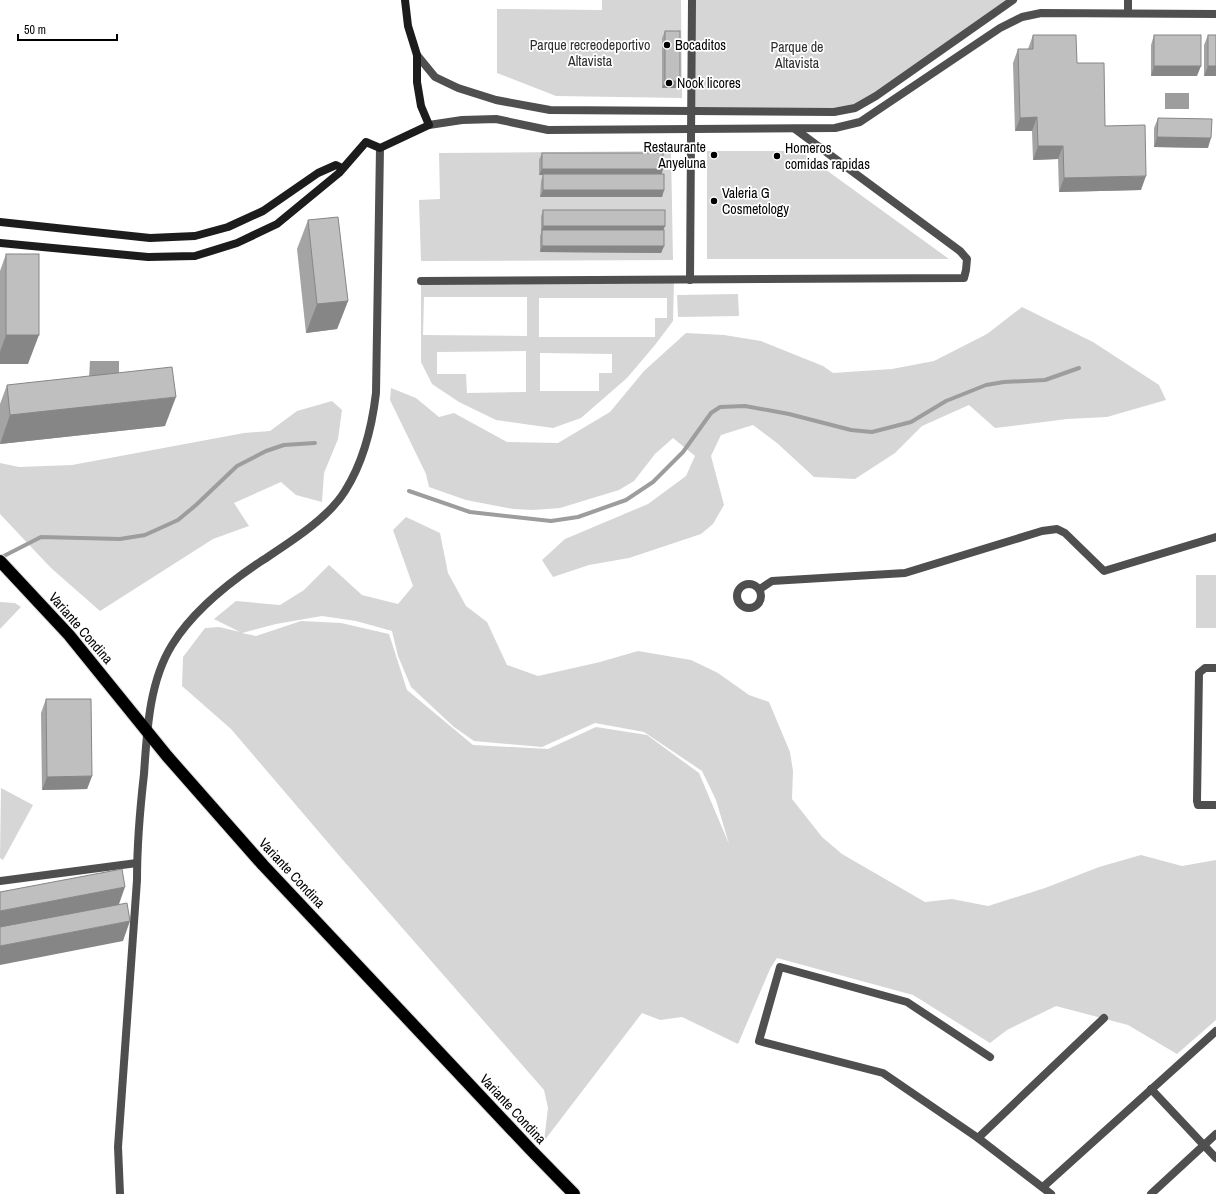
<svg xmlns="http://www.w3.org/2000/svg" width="1216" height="1194" viewBox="0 0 1216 1194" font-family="'Archivo Narrow',sans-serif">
<rect width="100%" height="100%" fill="#fff"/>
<g fill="#d6d6d6" fill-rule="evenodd">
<polygon points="602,0 681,0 682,98 556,96 497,73 497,9 602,10"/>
<polygon points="692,0 1013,0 855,108 692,112"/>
<polygon points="671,151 673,260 421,261 419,200 440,199 439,153"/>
<polygon points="707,151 800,151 949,259 707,259"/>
<path d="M674,280L673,321L655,345L627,378L581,418L553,428L496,420L459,402L432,384L421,362V281ZM424,297H527V336L423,335ZM539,298H667V318H655V337H539ZM526,351V392L467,393L466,374H437V352ZM540,353L612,354V373H599V391H540Z"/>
<polygon points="738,294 739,316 678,317 677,295"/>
<polygon points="1022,307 1093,342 1159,385 1166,400 1107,417 1067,419 995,428 969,405 922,426 895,453 855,479 814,477 777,443 753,425 721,435 711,456 724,505 713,524 701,534 629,558 589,565 553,577 542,560 565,539 648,504 686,476 695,456 673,438 655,454 634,481 619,490 560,508 533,510 513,509 466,500 429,487 426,474 390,400 391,388 416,398 439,417 454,413 507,442 558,443 610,412 644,371 686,333 724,335 761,341 823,366 833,373 892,369 934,361 987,334"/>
<polygon points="332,401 342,410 338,439 324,473 322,502 296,495 281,482 234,503 249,526 213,539 100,611 51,568 0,514 0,463 19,467 72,465 244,433 270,431 297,411"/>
<path d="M406,517L440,533L448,573L466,606L487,622L507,665L538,676L600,662L638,651L691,660L718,673L749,695L769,702L790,752L793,771L792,799L822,837L842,854L925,902L952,899L988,906L1045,888L1099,867L1141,855L1182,866L1216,860V1020L1177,1054L1128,1025L1056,1006L1007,1030L990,1043L913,995L777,958L770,969L738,1044L682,1017L660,1020L642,1013L544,1141L548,1108L544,1090L342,859L231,729L182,686L183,657L205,628L219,627L240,632L214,619L236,601L280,605L304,590L329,565L362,595L398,604L413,586L393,530ZM322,616L356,621L392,631L398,656L411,687L454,727L474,741L542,747L595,723L644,732L702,771L716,800L729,844L699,773L647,735L596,727L548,749L473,745L407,690L389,634L341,623L301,621L256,636L242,633L276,624Z"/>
<rect x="1196" y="575" width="20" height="53"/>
<polygon points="0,602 15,603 21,607 0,629"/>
<polygon points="1,788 33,805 3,860 0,858"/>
</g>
<g fill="#9d9d9d">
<rect x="1165" y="93" width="24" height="16"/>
<polygon points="90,361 119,361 119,379 89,378"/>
</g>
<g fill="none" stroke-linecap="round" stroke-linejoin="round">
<g stroke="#9d9d9d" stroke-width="4">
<polyline points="409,491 470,512 551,521 578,517 626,500 653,482 683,452 711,413 720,407 745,406 789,414 851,430 872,432 911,422 946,401 986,385 1004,382 1045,380 1079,368"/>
<polyline points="0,558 41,537 120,539 145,535 178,520 196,505 237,466 266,451 284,445 315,443"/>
</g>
<defs>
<polyline id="highway" points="0,561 69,635 167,756 263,865 531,1150 574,1194"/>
</defs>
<use href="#highway" stroke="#dbdbdb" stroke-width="14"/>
<g stroke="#4f4f4f" stroke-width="8">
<polyline points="1128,0 1128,13"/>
<polyline points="417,55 435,77 458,88 496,100 550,110 834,112 855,108 876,96 1013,0"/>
<polyline points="429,125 462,120 496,119 548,130 835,128 860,122 1000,28 1022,17 1041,13 1216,14"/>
<polyline points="690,280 692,0"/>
<polyline points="421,281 964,278 966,270 967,259 960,251 795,129"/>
<circle cx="749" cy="596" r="12"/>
<polyline points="760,589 772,581 905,573 1042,531 1057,529 1065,533 1104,571 1216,537"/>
<polyline points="1216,668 1205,668 1199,673 1197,801 1198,805 1216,805"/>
<polyline points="0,881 137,863"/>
<polyline points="990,1057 907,1002 780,967 759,1041 883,1073 978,1138 1051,1194"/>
<polyline points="1151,1089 1216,1158"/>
<polyline points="978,1138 1104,1018"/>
<polyline points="1043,1187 1216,1031"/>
<path d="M120,1194L118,1147L137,880C137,844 140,809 144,774C147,731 149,682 172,645C193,611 227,584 260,562C287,544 328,519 345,491C364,461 372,427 376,393L380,148"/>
<polyline points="1151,1194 1216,1134"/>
</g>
<g stroke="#1c1c1c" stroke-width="8">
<polyline points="0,222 150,238 195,236 228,227 263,211 318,173 336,165 342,168"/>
<polyline points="0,243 148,257 195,256 237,243 277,224 339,173 366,142 380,148 429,125 421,106 417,82 417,55 408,26 405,0"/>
</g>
<use href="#highway" stroke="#000" stroke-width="12"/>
</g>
<g fill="#a4a4a4">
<polygon points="665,31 680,81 678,88 662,88 662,38"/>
<polygon points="1033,35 1077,63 1105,126 1141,190 1059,192 1058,159 1033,160 1032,131 1015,131 1013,63 1018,49 1028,49"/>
<polygon points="1154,35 1197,76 1151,76 1151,45"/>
<polygon points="1208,35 1216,76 1204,76 1204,45"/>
<polygon points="1158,118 1208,148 1154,147 1154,128"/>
<polygon points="542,153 663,169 661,174 664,190 662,197 540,197 541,181 543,175 539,175 539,160"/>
<polygon points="543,210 665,226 663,230 664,246 661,253 540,252 540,236 541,233 541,217"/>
<polygon points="308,220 348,301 337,329 306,333 297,249"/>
<polygon points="6,254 28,364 0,364 0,271"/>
<polygon points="7,385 165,426 0,444 0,404"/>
<polygon points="46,699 92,776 87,789 42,790 41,713"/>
</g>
<g fill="#868686">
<polygon points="1154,66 1201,66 1197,76 1151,76"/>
<polygon points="1208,66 1216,66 1216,76 1204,76"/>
<polygon points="665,81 680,81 678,88 662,88"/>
<polygon points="1037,117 1032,131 1015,131 1020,118"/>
<polygon points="1157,137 1211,138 1208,148 1154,147"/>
<polygon points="1038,146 1063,146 1058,159 1033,160"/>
<polygon points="542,169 663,169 661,176 543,174 543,175 539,175"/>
<polygon points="1146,176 1141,190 1059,192 1064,178"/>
<polygon points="543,190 664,190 662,197 540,197"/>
<polygon points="543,226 665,226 662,233 542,230 541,233"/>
<polygon points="542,246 664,246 661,253 540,252"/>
<polygon points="348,301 337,329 306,333 317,304"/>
<polygon points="6,335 39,335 28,364 0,364 0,352"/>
<polygon points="176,397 165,426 0,444 10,415"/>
<polygon points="92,776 87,789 42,790 47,777"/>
<polygon points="125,887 118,907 0,929 0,911"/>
<polygon points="130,921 123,941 0,965 0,946"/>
</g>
<g fill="#bfbfbf" stroke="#868686">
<rect x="665" y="31" width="15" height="50"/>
<polygon points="1033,35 1076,35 1077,63 1104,63 1105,126 1145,125 1146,176 1064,178 1063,146 1038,146 1037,117 1020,118 1018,49 1033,49"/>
<rect x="1154" y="35" width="47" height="31"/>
<rect x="1208" y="35" width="8" height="31"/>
<polygon points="1158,118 1212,119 1211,138 1157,137"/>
<rect x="542" y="153" width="121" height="16"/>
<rect x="543" y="174" width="121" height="16"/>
<rect x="543" y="210" width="122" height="16"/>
<polygon points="338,217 348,301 317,304 308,220"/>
<rect x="542" y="230" width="122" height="16"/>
<rect x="6" y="254" width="33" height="81"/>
<polygon points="172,367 176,397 10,415 7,385"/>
<polygon points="46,699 91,699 92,776 47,777"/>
<polygon points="122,869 125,887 0,911 0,892"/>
<polygon points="127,903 130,921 0,946 0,927"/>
</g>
<g fill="#000" stroke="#fff" stroke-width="1.5">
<circle cx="667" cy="45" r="4"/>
<circle cx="669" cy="83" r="4"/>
<circle cx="714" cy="155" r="4"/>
<circle cx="777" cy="156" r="4"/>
<circle cx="714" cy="201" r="4"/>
</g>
<g text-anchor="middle" stroke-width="3.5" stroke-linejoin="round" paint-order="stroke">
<g font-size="14" fill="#2d2d2d" stroke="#fff">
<text x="590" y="50">Parque recreodeportivo<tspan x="590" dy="16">Altavista</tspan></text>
<text x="797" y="52">Parque de<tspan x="797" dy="16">Altavista</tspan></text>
</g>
<g font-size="14" fill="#000" stroke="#fff" text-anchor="start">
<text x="675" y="50">Bocaditos</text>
<text x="677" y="88">Nook licores</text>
<text x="706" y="152" text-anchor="end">Restaurante<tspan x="706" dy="16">Anyeluna</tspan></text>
<text x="785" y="153">Homeros<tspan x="785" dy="16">comidas rapidas</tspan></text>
<text x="722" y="198">Valeria G<tspan x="722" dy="16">Cosmetology</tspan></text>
</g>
<g font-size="14" fill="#000" stroke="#fff">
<text transform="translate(81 628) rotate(49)" y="5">Variante Condina</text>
<text transform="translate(292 873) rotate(47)" y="5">Variante Condina</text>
<text transform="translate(513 1109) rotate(47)" y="5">Variante Condina</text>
</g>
</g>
<path d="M18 34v6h99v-6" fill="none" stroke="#000000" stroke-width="2"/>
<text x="24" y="34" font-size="12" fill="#000000" stroke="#ffffff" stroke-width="3" paint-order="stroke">50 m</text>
</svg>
